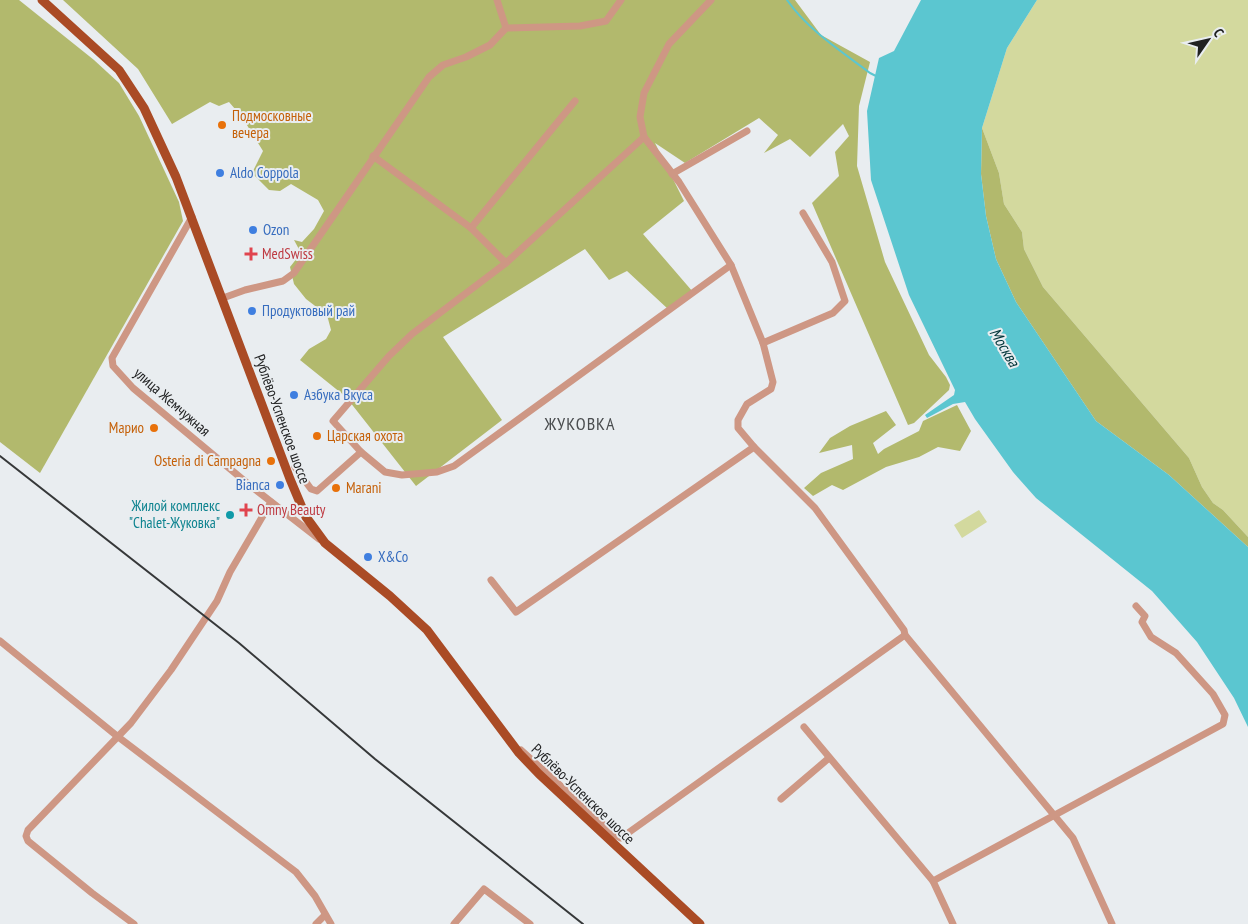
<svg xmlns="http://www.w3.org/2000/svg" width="1248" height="924" viewBox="0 0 1248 924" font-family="'PT Sans Narrow',sans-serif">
<rect width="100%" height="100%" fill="#e9edf0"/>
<g fill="#d3d99e">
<polygon points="1037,0 1248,0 1248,537 1223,510 1213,503 1202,487 1189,458 1043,287 1024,249 1022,232 1004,204 999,173 982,128 1007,48"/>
<polygon points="979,510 987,522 962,538 954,525"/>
</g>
<g fill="#b2b96d">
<polygon points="0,0 19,0 94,60 119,83 139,116 179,202 183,221 40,473 0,442"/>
<polygon points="63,0 795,0 821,35 870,62 859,106 857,166 885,262 929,355 946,377 950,385 949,390 914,423 908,425 812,203 839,176 835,152 849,136 843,124 810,157 790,139 764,153 778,135 759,118 685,163 655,143 684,201 643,234 693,292 668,309 627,271 609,280 585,249 443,337 502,420 416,486 346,397 300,360 309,349 326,339 331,330 327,315 306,299 294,284 290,267 301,253 294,240 302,242 314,229 324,211 318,200 291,184 280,191 269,190 252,173 263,151 242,117 229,102 219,106 210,102 172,124 138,69"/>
<polygon points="982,128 999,173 1004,204 1022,232 1024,249 1043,287 1189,458 1202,487 1213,503 1223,510 1248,537 1248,547 1169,475 1096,421 1016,302 996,259 986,216 981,174"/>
<polygon points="957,405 971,431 960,451 938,447 919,457 886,467 843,490 832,485 813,496 804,488 821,473 853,459 852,445 819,453 830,438 850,426 886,411 896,425 873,443 878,454 884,449 919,431 923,421"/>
</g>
<polygon fill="#5bc6d0" points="921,0 1037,0 1007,48 982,128 981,174 986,216 996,259 1016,302 1096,421 1169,475 1248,547 1248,727 1234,698 1197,642 1152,591 1036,498 1013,472 975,419 965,402 953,404 927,418 925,415 954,395 955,390 909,295 871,180 867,111 879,58 894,51"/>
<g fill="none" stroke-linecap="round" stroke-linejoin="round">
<path stroke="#5bc6d0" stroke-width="2" d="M787,0C808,30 841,51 870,73L876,76"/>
<g stroke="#ce9784" stroke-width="7">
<polyline points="497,0 506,28"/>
<polyline points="711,0 669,44 644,93 640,117 644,137 506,263 412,334 389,356 333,421 361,452 385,472 402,475 437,472 454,466 731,265"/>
<polyline points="644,137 679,182 731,265 763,343 773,382 771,389 747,404 738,420 738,428 754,447 815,508 904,630 905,635 1073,838 1112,924"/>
<polyline points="373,156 471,228 575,101"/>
<polyline points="672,174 747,131"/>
<polyline points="192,217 112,358 113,366 133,388 247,483 319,539"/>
<polyline points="471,228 506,263"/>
<polyline points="223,298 245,290 283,281 294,273 429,77 443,65 466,57 490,45 506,28 580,26 606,21 621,0"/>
<polyline points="763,343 833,313 845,301 832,262 803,213"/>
<polyline points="295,467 311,489 317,491 361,452"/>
<polyline points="491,580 516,612 754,447"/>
<polyline points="0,641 117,736 296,872 315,896 331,924"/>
<polyline points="804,727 933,881 953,924"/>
<polyline points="521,750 615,835 621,838 905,635"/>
<polyline points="781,799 829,758"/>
<polyline points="933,881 1223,724 1225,715 1213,694 1176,653 1151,637 1142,622 1145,616 1136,606"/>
<polyline points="134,924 92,893 28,841 26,836 28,830 131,723 171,670 217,601 230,572 271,502"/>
<polyline points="316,924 325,915"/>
<polyline points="454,924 484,889 530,924"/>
</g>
<polyline stroke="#aa4b25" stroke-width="9" points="42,0 119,70 144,108 176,177 290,479 306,517 325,543 390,596 427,630 519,753 539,774 700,924"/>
<polyline stroke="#363839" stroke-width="2" points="0,456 239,643 375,759 583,924"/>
</g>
<g fill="#e8710a" stroke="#e9edf0" stroke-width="2">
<circle cx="222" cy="125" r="5"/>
<circle cx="154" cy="428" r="5"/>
<circle cx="317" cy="436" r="5"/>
<circle cx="271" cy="461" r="5"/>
<circle cx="336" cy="488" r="5"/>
</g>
<g fill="#3f7fe0" stroke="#e9edf0" stroke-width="2">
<circle cx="220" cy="173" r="5"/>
<circle cx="253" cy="230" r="5"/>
<circle cx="252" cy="311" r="5"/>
<circle cx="294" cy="395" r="5"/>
<circle cx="280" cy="485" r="5"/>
<circle cx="368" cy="557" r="5"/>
</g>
<g fill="#e0444e" stroke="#e9edf0" stroke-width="2">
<path d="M248.5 246.5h5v5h5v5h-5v5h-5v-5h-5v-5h5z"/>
<path d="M243.5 502.5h5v5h5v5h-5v5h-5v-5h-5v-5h5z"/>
</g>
<circle fill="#0f9aa8" stroke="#e9edf0" stroke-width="2" cx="230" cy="515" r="5"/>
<g text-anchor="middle" stroke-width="4" stroke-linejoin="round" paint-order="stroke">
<g font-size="15" fill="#c56008" stroke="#e9edf0" text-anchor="start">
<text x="232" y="121">Подмосковные<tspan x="232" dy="17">вечера</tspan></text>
<text x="144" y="433" text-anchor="end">Марио</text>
<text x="327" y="441">Царская охота</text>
<text x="261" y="466" text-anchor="end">Osteria di Campagna</text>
<text x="346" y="493">Marani</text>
</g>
<g font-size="15" fill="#366cbe" stroke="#e9edf0" text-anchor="start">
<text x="230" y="178">Aldo Coppola</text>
<text x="263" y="235">Ozon</text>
<text x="262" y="316">Продуктовый рай</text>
<text x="304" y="400">Азбука Вкуса</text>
<text x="270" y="490" text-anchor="end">Bianca</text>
<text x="378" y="562">X&amp;Co</text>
</g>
<g font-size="15" fill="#be3a42" stroke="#e9edf0" text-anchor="start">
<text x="262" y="259">MedSwiss</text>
<text x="257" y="515">Omny Beauty</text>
</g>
<g font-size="15" fill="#202122" stroke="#e9edf0">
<text transform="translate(172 402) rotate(41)" y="5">улица Жемчужная</text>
<text transform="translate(282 419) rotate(70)" y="5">Рублёво-Успенское шоссе</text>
<text transform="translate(583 794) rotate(44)" y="5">Рублёво-Успенское шоссе</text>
</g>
<g font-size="15" fill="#0d838f" stroke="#e9edf0" text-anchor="end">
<text x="220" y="511">Жилой комплекс<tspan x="220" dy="17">"Chalet-Жуковка"</tspan></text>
</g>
<g font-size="16" font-style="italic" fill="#003539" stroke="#e9edf0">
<text transform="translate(1005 347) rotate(59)" y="6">Москва</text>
</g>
<g font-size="18" letter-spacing="1" fill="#4a4d4f" stroke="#e9edf0">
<text x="580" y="430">ЖУКОВКА</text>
</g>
</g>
<g transform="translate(1208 40) rotate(56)" stroke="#e9edf0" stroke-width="4" paint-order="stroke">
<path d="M0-4L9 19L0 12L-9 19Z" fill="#202122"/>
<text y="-8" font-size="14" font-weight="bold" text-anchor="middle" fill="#202122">С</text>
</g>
</svg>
